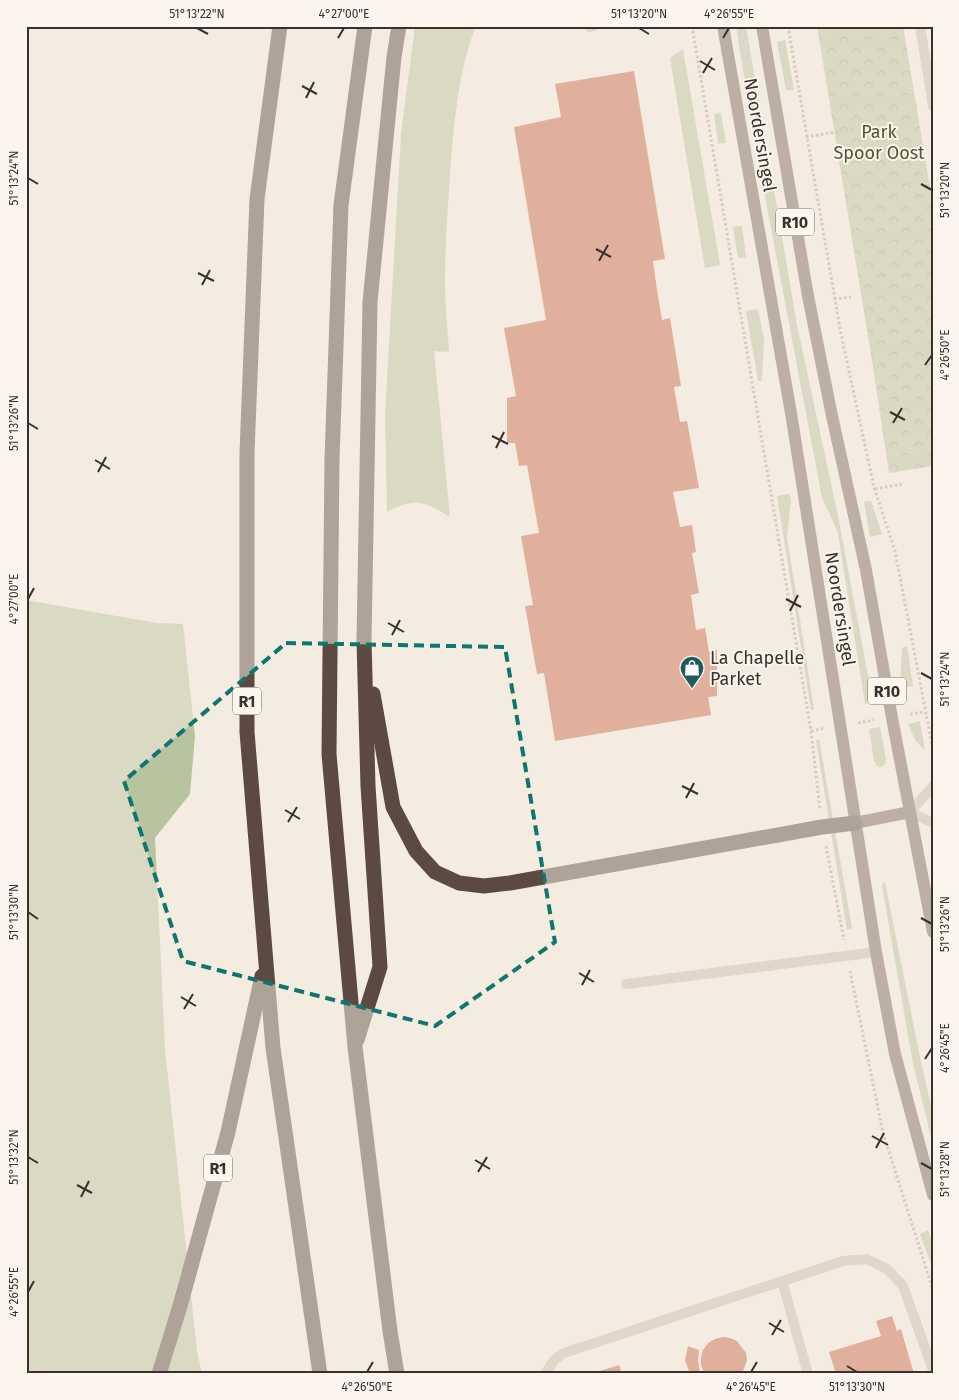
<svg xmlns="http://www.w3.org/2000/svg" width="959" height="1400" viewBox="0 0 959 1400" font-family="'Fira Sans',sans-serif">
<defs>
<pattern id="park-crowns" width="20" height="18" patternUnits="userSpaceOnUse" patternTransform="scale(1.25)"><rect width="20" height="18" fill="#b8c4a0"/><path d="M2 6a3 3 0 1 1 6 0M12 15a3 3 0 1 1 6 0" fill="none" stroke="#97a083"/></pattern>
</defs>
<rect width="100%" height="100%" fill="#f4ebe1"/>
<g fill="#b8c4a0">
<path d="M415,26H476C459,69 455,115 451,161C448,202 445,243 445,284C445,306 448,330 449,352L434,351L450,517C424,501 415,497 387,512L385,415L401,134Z"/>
<polygon points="736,26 746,26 797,325 839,521 873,702 865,704 840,546 837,530 822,498 754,138"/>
<polygon points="785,40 794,90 786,90 777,42"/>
<polygon points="683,49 720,265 705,268 670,58"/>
<polygon points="721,113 726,143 718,144 714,114"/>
<polygon points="742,226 746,257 738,258 733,227"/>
<polygon points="758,309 764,339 762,381 758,381 746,311"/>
<polygon points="789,494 791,500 787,537 814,709 811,710 777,496"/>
<polygon points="871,501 882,534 870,537 864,502"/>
<polygon points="26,600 156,623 183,624 195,736 190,794 155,838 165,1049 197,1351 202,1374 31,1374 26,1355"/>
<polygon points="907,646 913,686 900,688 902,648"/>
<polygon points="920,721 920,722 925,751 915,740 908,724"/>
<path d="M880,727L886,760C885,765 883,767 878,767L874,761L869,729Z"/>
<polygon points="819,739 852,928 847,930 816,740"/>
<polygon points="885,882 921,1062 933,1114 933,1145 913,1064 885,903 882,885"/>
<polygon points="928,1230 933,1246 933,1269 920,1234"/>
</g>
<polygon fill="url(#park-crowns)" points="817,26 903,26 933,205 933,466 889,473 873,367"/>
<g fill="#c8694b">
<polygon points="634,71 665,259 653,261 657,290 662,320 670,318 681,386 674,387 680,422 687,421 699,488 673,492 680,527 692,525 696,552 692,553 699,593 691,595 696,630 705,628 709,652 717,650 717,696 708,697 711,715 555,741 544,673 537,674 525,606 533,605 521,536 539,533 527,465 519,466 515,443 507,443 507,398 516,396 504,328 546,320 514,127 561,117 555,84"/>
<polygon points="892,1316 897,1331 901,1329 914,1374 836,1374 829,1352 881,1336 876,1321"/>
<polygon points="723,1337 730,1338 737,1341 746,1353 747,1360 742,1374 704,1373 701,1365 701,1357 703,1350 708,1343 715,1339"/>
<polygon points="688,1346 699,1350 698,1360 700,1372 690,1374 685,1360"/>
<polygon points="619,1365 622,1374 594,1374 594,1373"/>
</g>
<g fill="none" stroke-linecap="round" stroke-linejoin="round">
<g stroke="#b9a596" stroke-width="3" stroke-dasharray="2.5 2.5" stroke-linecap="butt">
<polyline points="692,26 811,731 820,810"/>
<polyline points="788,26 840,329 874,487 895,551 933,750"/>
<polyline points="806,137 855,129"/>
<polyline points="834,299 852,297"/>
<polyline points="875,489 902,484"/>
<polyline points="910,714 925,712"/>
<polyline points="858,723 874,720"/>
<polyline points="811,731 825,728"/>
<polyline points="826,846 844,940"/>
<polyline points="850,971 883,1133 933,1290"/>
</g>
<g stroke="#cdbbac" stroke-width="10">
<polyline points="920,26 933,106"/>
<polyline points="590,27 594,26"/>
<polyline points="933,786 910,812 933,823"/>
<polyline points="626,984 876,952"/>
<polyline points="782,1281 808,1374"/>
<polyline points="26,1372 38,1374"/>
<polyline points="545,1374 554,1360 564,1353 843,1261 867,1259 887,1269 903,1286 933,1370"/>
</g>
<g stroke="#7d675c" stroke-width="12">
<polyline points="723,26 791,413 876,952 895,1054 933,1195"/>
<polyline points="762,26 808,296 832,416 866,570 892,718 933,932"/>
<polyline points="855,823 910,812"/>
</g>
<g stroke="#5c4a42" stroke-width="15">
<polyline points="280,26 257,199 247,453 247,732 273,1048 320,1374"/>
<polyline points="365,26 341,205 332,459 329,754 355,1047 390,1331 397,1374"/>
<polyline points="373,694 393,807 416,851 435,872 459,883 484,886 510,883 822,827 855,823"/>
<polyline points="357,1040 380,967 368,786 364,641 370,302 394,57 399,26"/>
<polyline points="159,1374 180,1306 228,1132 262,976"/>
</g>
</g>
<path d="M0 0H959V1400H0ZM286,643L505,647L555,942L435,1026L183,961L124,781Z" fill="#f4ebe1" fill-opacity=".55" fill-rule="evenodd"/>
<path fill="none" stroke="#0f766e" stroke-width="4" stroke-dasharray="10 6" stroke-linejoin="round" d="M286,643L505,647L555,942L435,1026L183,961L124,781Z"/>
<path fill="none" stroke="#3b302b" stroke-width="2" d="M197,28L208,34M639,28L649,34M338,38L344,28M723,38L729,28M700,61L715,70M703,73L712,58M302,86L317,94M306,98L314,82M28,178L38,184M921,184L932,190M596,249L611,257M599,261L608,245M198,273L214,281M202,285L210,270M925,365L932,355M890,412L905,420M28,423L38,429M893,423L902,408M492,436L508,444M496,448L504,432M95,460L110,469M98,472L106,457M28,599L34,588M786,599L801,607M790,611L798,595M388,623L404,632M392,635L400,620M921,673L932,679M682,786L698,794M686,798L694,783M285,810L300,819M288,822L297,807M28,912L38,919M921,918L932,924M579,973L594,982M582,985L590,970M181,997L196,1006M184,1009L193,994M925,1059L932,1048M872,1136L888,1145M876,1148L884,1133M28,1157L38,1163M475,1160L490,1169M921,1163L932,1169M478,1172L487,1157M77,1185L92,1193M81,1197L89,1181M28,1292L34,1281M769,1323L784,1332M772,1335L781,1320M847,1366L857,1372M367,1372L373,1362M751,1372L757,1362"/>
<defs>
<symbol id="shop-pin" viewBox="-11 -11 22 30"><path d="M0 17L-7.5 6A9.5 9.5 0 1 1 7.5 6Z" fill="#1f5a5e" stroke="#fbf5ee"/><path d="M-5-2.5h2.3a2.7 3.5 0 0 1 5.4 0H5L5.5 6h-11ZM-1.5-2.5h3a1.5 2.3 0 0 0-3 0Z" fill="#fff"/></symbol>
</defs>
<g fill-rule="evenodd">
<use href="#shop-pin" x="678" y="654" width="28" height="38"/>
</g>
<g text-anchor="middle" stroke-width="4" stroke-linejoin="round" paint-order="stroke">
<g fill="#fbf5ee" stroke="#756b66" stroke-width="1">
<rect x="776" y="208.5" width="38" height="27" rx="4"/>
<rect x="868" y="677.5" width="38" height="27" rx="4"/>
<rect x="233" y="687.5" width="28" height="27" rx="4"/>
<rect x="204" y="1154.5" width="28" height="27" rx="4"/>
</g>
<g font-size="16" font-weight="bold" fill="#3b302b">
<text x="795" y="228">R10</text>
<text x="887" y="697">R10</text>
<text x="247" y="707">R1</text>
<text x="218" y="1174">R1</text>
</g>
<g font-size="18" fill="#4a5a2e" stroke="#fbf5ee">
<text x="879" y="138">Park<tspan x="879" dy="21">Spoor Oost</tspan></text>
</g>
<g font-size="18" fill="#3b302b" stroke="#fbf5ee">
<text transform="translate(760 135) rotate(80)" y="6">Noordersingel</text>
<text transform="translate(840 609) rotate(81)" y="6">Noordersingel</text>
</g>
<g font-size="18" fill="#3b302b" stroke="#fbf5ee" text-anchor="start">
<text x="710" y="664">La Chapelle<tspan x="710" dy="21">Parket</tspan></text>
</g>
</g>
<rect width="959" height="1400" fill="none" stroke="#fbf5ee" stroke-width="55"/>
<rect x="28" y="28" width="904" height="1344" fill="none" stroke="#3b302b" stroke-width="2"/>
<g font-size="12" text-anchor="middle" fill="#3b302b">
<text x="197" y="18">51°13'22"N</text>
<text x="344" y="18">4°27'00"E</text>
<text x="639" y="18">51°13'20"N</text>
<text x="729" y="18">4°26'55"E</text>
<text transform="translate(14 178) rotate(-90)" y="4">51°13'24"N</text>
<text transform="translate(945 190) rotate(-90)" y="4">51°13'20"N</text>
<text transform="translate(945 355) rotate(-90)" y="4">4°26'50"E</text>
<text transform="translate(14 423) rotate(-90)" y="4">51°13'26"N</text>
<text transform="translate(14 599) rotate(-90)" y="4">4°27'00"E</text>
<text transform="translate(945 679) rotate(-90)" y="4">51°13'24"N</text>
<text transform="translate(14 912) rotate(-90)" y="4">51°13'30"N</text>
<text transform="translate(945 924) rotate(-90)" y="4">51°13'26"N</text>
<text transform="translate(945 1048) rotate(-90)" y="4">4°26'45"E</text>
<text transform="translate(14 1157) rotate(-90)" y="4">51°13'32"N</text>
<text transform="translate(945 1169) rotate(-90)" y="4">51°13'28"N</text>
<text transform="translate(14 1292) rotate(-90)" y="4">4°26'55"E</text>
<text x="367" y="1391">4°26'50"E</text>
<text x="751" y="1391">4°26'45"E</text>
<text x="857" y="1391">51°13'30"N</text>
</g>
</svg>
